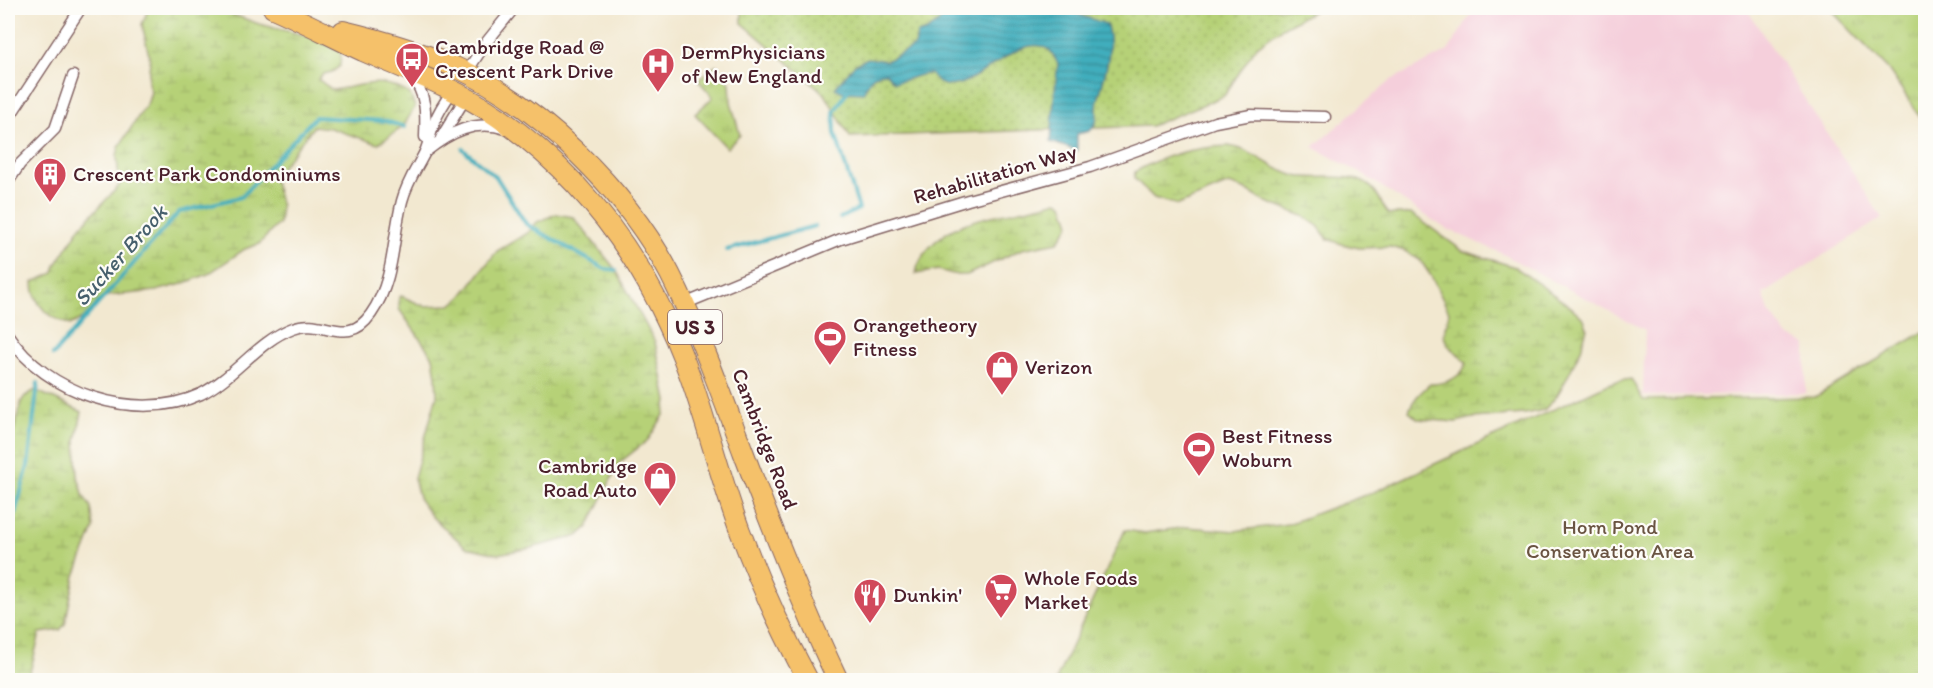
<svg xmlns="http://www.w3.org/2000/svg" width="1933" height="688" viewBox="0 0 1933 688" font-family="Itim,sans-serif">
<defs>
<pattern id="grass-dots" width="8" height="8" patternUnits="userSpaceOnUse" patternTransform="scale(1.5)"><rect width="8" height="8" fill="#b6d177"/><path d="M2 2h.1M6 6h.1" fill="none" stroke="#9eb367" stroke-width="1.8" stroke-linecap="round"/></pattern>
<pattern id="wetland-marsh" width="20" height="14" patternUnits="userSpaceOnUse" patternTransform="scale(1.5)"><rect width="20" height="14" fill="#b6d177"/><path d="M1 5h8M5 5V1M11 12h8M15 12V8" fill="none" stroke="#9eb367"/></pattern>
<pattern id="park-tufts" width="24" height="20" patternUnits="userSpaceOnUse" patternTransform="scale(1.5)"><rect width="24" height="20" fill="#b6d177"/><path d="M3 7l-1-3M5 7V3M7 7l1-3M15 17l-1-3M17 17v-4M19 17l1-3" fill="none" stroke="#9eb367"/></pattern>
<pattern id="water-rules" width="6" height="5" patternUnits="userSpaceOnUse" patternTransform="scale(1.5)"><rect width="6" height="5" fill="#40aebd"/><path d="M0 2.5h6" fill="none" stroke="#388d9a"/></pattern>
</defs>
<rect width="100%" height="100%" fill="#fdfcf7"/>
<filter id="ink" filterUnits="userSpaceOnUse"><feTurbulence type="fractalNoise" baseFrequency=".0167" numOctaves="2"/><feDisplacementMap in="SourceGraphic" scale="12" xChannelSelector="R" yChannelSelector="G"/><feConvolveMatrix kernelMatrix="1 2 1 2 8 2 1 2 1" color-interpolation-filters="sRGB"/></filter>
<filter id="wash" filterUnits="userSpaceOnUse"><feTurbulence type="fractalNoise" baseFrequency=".008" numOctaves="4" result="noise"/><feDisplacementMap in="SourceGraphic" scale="24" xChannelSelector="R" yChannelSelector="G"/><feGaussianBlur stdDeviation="1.35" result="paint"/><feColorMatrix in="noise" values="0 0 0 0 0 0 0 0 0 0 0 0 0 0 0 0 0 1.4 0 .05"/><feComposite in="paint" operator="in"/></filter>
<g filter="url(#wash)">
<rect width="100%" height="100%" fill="#f2e8d0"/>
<polygon fill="#f5cfdb" points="1475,8 1746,8 1882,218 1763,294 1769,311 1787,336 1806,344 1806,393 1643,396 1645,330 1501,253 1445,228 1367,177 1313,147 1391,80 1448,51"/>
<polygon fill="url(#grass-dots)" stroke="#807851" stroke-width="1.5" points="742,8 1319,8 1282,28 1256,47 1224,96 1151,126 850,137 825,94 742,23"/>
<g fill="url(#wetland-marsh)" stroke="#807851" stroke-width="1.5">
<path d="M156,8H215L259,24L316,38L338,48L341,54L340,66L332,72L323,74L318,79L332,90C366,86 377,75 410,94L415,107L403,127L378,144L330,128L314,126L273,178L281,206L279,223L259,244L245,249L208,274L182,284L156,291L107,296L97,303L85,317L70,325C49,317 33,306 33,282L54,273L56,265L81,226L119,186L117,155L120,145L148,102L151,91L148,83L150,60L142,24L148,10Z"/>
<path d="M1229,146C1254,150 1272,170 1296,176C1319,181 1348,171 1368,185C1379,191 1381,206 1389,214H1412L1463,251L1515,267L1571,307L1584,319L1587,328L1581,349L1566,380L1556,397L1544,410L1524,414L1473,418L1456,422L1418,419L1409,412C1412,400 1421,392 1430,384C1446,384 1460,379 1467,363L1448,345L1444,336L1449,312L1431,276L1420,260L1405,251L1391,247L1359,248L1342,244L1328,239L1318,226L1303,216L1264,201L1244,189L1229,184L1178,205L1154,198L1134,178L1135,172C1163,155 1197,147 1229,146Z"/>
<path d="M1057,201L1063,203L1070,224L1058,242L1022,249L967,275H957L938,270L916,274C916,267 921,259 925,253C955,212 1013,216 1057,201Z"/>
<polygon points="556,214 573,217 616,270 655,342 667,401 664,415 648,440 619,463 588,527 578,536 527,549 497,554 466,547 432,517 420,501 414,478 437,395 436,377 433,357 399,309 399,299 401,296 424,306 451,305 461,297 497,251 528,233 537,222"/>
<polygon points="35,390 82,412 76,441 78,477 84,497 91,507 94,528 75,576 65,624 60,630 40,633 28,680 8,680 8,454 21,402 25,396"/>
</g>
<g fill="url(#park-tufts)" stroke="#807851" stroke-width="1.5">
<polygon points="1832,8 1925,8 1925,124 1888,69 1830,9"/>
<polygon points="716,65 730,83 731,102 740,135 727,148 695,114 713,97 698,80"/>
<polygon points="1925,331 1925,680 1056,680 1125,530 1145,533 1187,527 1234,531 1288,524 1376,491 1613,382 1631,379 1643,400 1815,397"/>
</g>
<path fill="url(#water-rules)" stroke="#456674" stroke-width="1.5" d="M956,8H1060L1106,24C1115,46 1104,78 1098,100C1095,112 1101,120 1090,131L1077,134V151L1051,142C1053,115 1054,90 1058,64C1055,59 1053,52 1048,49C1019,30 975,92 945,85C938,84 935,78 930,74C917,73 907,82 894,82L886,73C871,73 869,82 863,93L843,92L835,88L855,64L868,58L886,61L915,46L917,34L927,31Z"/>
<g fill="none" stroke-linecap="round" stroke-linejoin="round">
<g stroke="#40aebd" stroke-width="4">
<polyline points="463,149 497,178 526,224 605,269 616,270"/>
<polyline points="840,218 859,209 835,133 834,112 849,89"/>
<polyline points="727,250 815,226"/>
<polyline points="53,355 179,212 241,197 315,117 385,121 405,127"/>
<polyline points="8,532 12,524 28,466 38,383"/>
</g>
</g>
</g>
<g filter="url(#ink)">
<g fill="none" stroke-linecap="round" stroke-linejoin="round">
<defs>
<g id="street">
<polyline points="466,73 485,44 514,8"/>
<path d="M411,76C427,94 426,115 425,137"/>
<polyline points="8,119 81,8"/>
<polyline points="441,138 466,97"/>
<path d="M425,152C450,132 475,119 506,129"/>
<polyline points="8,182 20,164 55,129 73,76"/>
<polyline points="684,304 841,239 968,200 1090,167 1215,122 1251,115 1325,117"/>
<path d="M8,335C45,393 136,424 201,394C235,377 258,341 293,328C323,316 347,349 371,314C395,280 392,239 402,201C407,182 417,168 425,152C429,142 431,131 435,121C439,110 446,100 453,90"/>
</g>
<g id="highway">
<path d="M273,8C303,21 333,37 363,51C409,71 456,88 498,117C589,181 652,271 690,376C708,427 721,480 740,531C759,582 782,632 808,680"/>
<path d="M343,31C381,40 419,51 455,67C539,104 628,193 670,274C700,333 721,393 744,454C773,531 803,607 838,680"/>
</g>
</defs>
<use href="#street" stroke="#856565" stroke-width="13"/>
<use href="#highway" stroke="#856565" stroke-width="22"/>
<use href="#street" stroke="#fff" stroke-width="10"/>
<use href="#highway" stroke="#f5c16b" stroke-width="20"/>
</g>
</g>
<defs>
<symbol id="bus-pin" viewBox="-11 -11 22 30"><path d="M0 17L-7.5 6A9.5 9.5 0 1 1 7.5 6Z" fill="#d1495b" stroke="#fdfcf7"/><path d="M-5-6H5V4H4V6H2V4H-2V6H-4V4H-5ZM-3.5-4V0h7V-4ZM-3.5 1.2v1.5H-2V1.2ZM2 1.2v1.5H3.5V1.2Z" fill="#fff"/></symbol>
<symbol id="hospital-pin" viewBox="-11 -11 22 30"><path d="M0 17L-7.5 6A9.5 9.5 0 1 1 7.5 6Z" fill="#d1495b" stroke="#fdfcf7"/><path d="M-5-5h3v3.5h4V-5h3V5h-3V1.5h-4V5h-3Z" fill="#fff"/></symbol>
<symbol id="building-pin" viewBox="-11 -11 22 30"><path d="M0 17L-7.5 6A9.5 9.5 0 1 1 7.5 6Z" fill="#d1495b" stroke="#fdfcf7"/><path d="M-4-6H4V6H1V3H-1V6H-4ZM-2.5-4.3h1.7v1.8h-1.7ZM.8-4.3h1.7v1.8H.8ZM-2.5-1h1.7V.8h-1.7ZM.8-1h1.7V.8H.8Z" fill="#fff"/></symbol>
<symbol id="stadium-pin" viewBox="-11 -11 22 30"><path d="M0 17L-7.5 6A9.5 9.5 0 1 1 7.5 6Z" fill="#d1495b" stroke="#fdfcf7"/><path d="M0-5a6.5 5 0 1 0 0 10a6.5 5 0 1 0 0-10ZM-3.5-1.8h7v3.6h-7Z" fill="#fff"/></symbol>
<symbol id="shop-pin" viewBox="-11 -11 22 30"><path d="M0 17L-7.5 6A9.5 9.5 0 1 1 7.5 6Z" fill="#d1495b" stroke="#fdfcf7"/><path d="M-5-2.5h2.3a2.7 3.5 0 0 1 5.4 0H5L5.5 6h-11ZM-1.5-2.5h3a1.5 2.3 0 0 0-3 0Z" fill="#fff"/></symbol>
<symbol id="supermarket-pin" viewBox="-11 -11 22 30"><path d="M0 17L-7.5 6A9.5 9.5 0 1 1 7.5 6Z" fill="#d1495b" stroke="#fdfcf7"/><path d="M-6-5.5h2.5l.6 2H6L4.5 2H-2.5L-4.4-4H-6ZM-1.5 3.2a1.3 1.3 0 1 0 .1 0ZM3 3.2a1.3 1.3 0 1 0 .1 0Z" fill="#fff"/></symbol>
<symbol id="restaurant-pin" viewBox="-11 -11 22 30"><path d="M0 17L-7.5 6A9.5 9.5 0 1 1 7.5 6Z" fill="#d1495b" stroke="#fdfcf7"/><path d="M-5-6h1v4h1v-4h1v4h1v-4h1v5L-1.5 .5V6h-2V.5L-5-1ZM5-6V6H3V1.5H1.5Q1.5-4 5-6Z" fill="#fff"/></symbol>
</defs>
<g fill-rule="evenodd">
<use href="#bus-pin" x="393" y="40" width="38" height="52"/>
<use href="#hospital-pin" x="639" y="45" width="38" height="52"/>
<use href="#building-pin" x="31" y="155" width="38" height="52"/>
<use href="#stadium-pin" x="811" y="318" width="38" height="52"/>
<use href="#shop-pin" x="983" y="348" width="38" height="52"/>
<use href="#stadium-pin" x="1180" y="429" width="38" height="52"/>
<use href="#shop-pin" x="641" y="459" width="38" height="52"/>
<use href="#supermarket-pin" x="982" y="571" width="38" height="52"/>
<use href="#restaurant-pin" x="851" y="576" width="38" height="52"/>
</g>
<g text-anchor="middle" stroke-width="4.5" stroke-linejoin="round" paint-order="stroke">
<rect fill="#fdfcf7" stroke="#806168" stroke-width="1.5" x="668" y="310" width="54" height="34" rx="4.5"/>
<g font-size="20" font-weight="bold" fill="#4a1f2b">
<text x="695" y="334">US 3</text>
</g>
<g font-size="21" fill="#4a1f2b" stroke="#fdfcf7" text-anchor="start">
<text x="435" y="54">Cambridge Road @<tspan x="435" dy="24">Crescent Park Drive</tspan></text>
<text x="681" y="59">DermPhysicians<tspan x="681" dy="24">of New England</tspan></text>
<text x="73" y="181">Crescent Park Condominiums</text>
<text x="853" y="332">Orangetheory<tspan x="853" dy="24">Fitness</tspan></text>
<text x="1025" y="374">Verizon</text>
<text x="1222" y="443">Best Fitness<tspan x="1222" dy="24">Woburn</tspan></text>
<text x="637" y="473" text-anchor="end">Cambridge<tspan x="637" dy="24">Road Auto</tspan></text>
<text x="1024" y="585">Whole Foods<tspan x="1024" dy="24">Market</tspan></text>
<text x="893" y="602">Dunkin'</text>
</g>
<g font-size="21" fill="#4a1f2b" stroke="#fdfcf7">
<text transform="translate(995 174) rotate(-16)" y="7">Rehabilitation Way</text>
<text transform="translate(765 439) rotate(69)" y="7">Cambridge Road</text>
</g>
<g font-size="21" fill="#6a5442" stroke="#fdfcf7">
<text x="1610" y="534">Horn Pond<tspan x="1610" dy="24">Conservation Area</tspan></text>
</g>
<g font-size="22" font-style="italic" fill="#465f6d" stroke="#fdfcf7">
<text transform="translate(120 255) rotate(-48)" y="8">Sucker Brook</text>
</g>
</g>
<rect width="1933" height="688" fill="none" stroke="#fdfcf7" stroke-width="30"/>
</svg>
